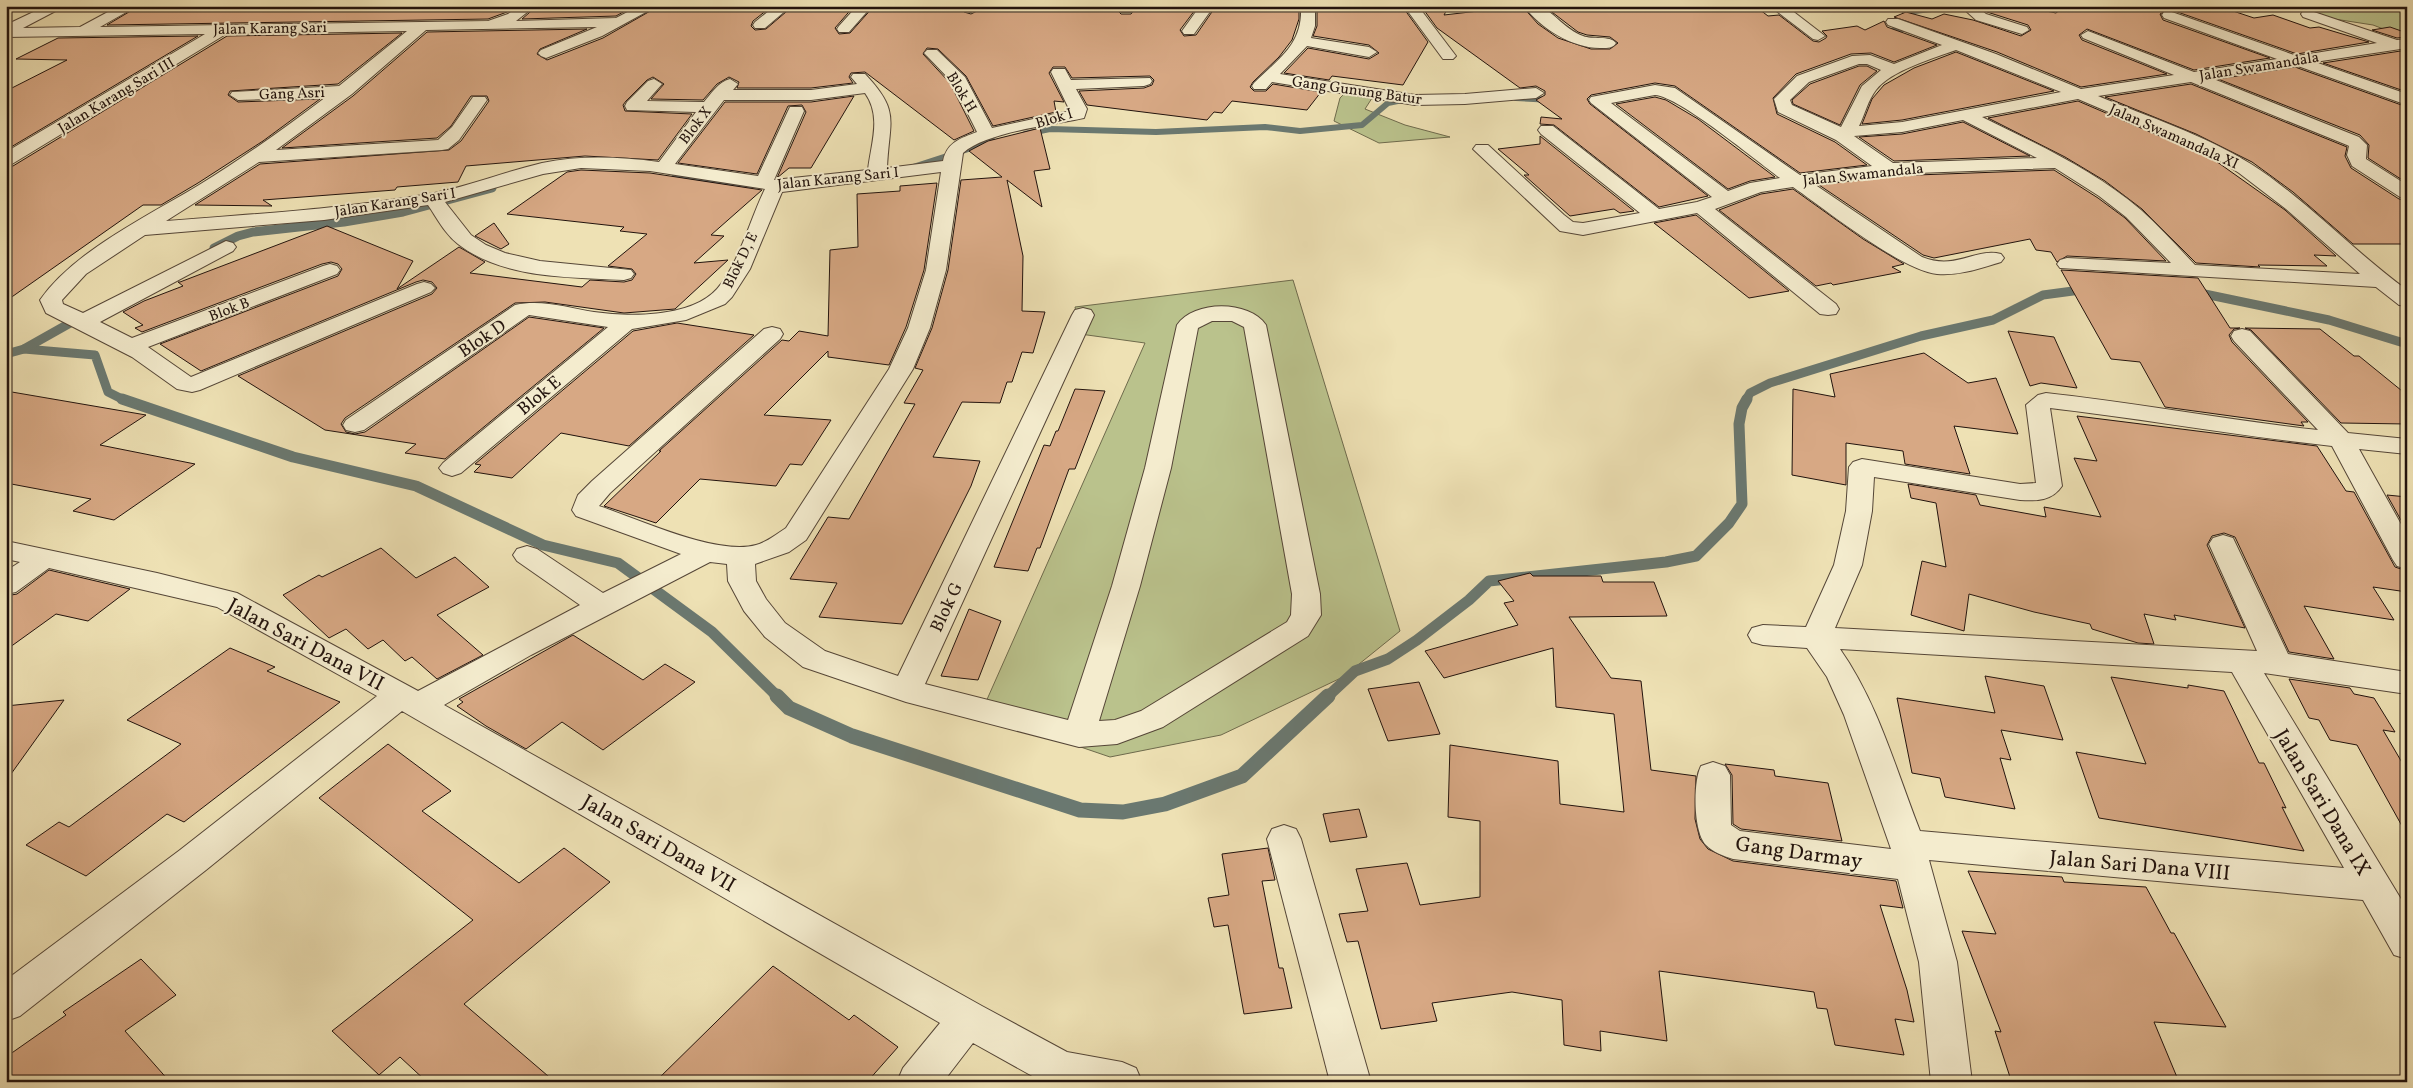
<svg xmlns="http://www.w3.org/2000/svg" width="2413" height="1088" viewBox="0 0 2413 1088" font-family="Vollkorn,serif">
<rect width="100%" height="100%" fill="#eee1b4"/>
<filter id="stains"><feTurbulence type="fractalNoise" baseFrequency=".004" numOctaves="4"/><feColorMatrix values="0 0 0 0 .2 0 0 0 0 .09 0 0 0 0 .02 0 0 0 .5 -.17"/></filter>
<radialGradient id="worn" r=".72"><stop offset=".6" stop-color="#630" stop-opacity="0"/><stop offset="1" stop-color="#630" stop-opacity=".3"/></radialGradient>
<g fill="#bac28c" stroke="#6e6a4c">
<polygon points="2284,6 2407,6 2407,38 2373,25 2315,16"/>
<polygon points="1351,87 1374,95 1365,109 1405,125 1450,137 1379,143 1334,121 1340,98"/>
<polygon points="1293,280 1400,631 1343,677 1221,735 1110,757 981,713 1145,343 1080,334 1075,307"/>
</g>
<g fill="none" stroke-linecap="round" stroke-linejoin="round">
<g stroke="#6a7870" stroke-width="6">
<polyline points="1882,33 1907,28 1905,12 1958,6"/>
<polyline points="1516,98 1552,100"/>
<polyline points="1025,134 1050,129 1156,132 1265,127 1300,131 1362,125 1388,103 1407,99"/>
<polyline points="913,167 993,141"/>
</g>
<g stroke="#6a7870" stroke-width="9">
<polyline points="676,174 727,184 758,184"/>
<polyline points="214,248 238,236 253,232 344,222 403,212 492,188"/>
<polyline points="2195,292 2329,320 2407,344"/>
<polyline points="24,349 95,355 108,392 124,400"/>
<polyline points="6,354 24,349 79,318"/>
<polyline points="1746,400 1750,393 1770,383 1921,336 1993,320 2043,295 2088,289"/>
</g>
<g stroke="#6a7870" stroke-width="11">
<polyline points="122,399 293,457 416,486 543,545 618,563 712,632 779,698"/>
<polyline points="1326,698 1355,671 1388,659 1417,640 1469,600 1489,581 1666,562 1696,556 1729,523 1742,504 1739,424 1742,408 1747,399"/>
</g>
<polyline stroke="#6a7870" stroke-width="15" points="777,696 789,708 852,736 1080,810 1123,812 1165,804 1242,776 1328,696"/>
</g>
<g fill="#d7a884" stroke="#22130d">
<polygon points="139,6 515,6 507,12 488,19 107,25"/>
<polygon points="537,6 634,6 616,16 522,19"/>
<polygon points="659,6 772,6 753,21 751,26 755,30 766,29 793,6 854,6 835,28 839,34 850,33 874,6 962,6 964,12 971,14 979,10 980,6 1119,6 1117,10 1121,14 1131,14 1137,6 1198,6 1180,30 1184,36 1196,35 1216,6 1299,6 1299,19 1292,40 1279,57 1253,82 1250,87 1254,91 1266,91 1273,84 1321,92 1307,110 1232,101 1222,113 1214,112 1207,120 1087,105 1079,91 1144,88 1152,85 1154,80 1150,76 1072,78 1065,67 1053,67 1049,73 1064,102 1054,101 1056,112 993,126 966,76 938,49 927,48 923,54 950,83 974,131 954,140 865,72 851,73 849,77 853,83 811,88 737,88 739,82 729,77 717,84 703,100 651,99 664,84 653,77 647,80 626,101 623,105 625,111 692,114 658,160 585,156 466,166 458,182 397,187 395,190 263,200 272,206 195,205 260,164 449,150 461,141 489,101 487,96 471,96 451,126 437,138 282,148 353,96 427,32 587,29 540,49 537,54 547,60 603,38"/>
<polygon points="1317,6 1402,6 1428,42 1403,85 1332,76 1329,80 1284,73 1308,48 1369,59 1379,53 1369,45 1313,36 1317,26"/>
<polygon points="1421,6 1449,6 1444,15 1522,6 1538,24 1558,38 1591,49 1610,49 1618,43 1610,37 1587,35 1578,32 1544,6 1755,6 1768,16 1779,15 1813,41 1819,42 1826,38 1827,36 1822,31 1857,26 1865,30 1884,21 1887,27 1937,45 1894,62 1871,53 1851,54 1796,74 1773,98 1777,114 1835,142 1867,165 1800,173 1675,86 1655,83 1591,95 1587,99 1590,104 1708,196 1659,207 1554,125 1540,124 1541,117 1562,119 1536,100 1545,95 1545,91 1536,86 1520,88 1437,28"/>
<polygon points="1986,6 2042,6 2046,11 2056,13 2065,6 2218,6 2254,18 2273,15 2310,28 2319,27 2369,42 2297,54 2169,9 2160,14 2163,20 2270,58 2194,70 2087,29 2079,35 2082,40 2167,74 2081,87 1997,52 1894,17 1906,12 1932,19 1944,14 1973,20 2021,36 2031,30 2028,25 1987,12 1984,10"/>
<polygon points="2390,27 2407,33 2407,37 2397,38 2372,30"/>
<polygon points="402,33 338,84 230,91 228,95 238,102 320,99 263,141 198,183 161,205 143,205 6,301 6,167 13,166 227,36"/>
<polygon points="198,36 6,150 6,91 67,60 16,59 58,38"/>
<polygon points="2407,50 2407,92 2323,63"/>
<polygon points="1956,52 2054,91 1902,120 1862,124 1872,99 1884,85 1914,68"/>
<polygon points="1859,66 1867,66 1877,71 1860,85 1840,125 1793,104 1792,100 1810,84"/>
<polygon points="2295,67 2407,107 2407,183 2368,158 2369,145 2360,135 2218,79"/>
<polygon points="2191,84 2347,147 2345,156 2351,168 2399,199 2407,201 2407,244 2353,244 2293,192 2252,162 2196,134 2105,97"/>
<polygon points="854,96 811,168 789,168 777,178 806,112 802,105 788,106 757,174 678,163 725,102 811,102"/>
<polygon points="1655,97 1666,100 1698,119 1775,177 1750,181 1728,189 1616,104"/>
<polygon points="2078,101 2213,159 2285,210 2336,256 2314,255 2327,266 2258,265 2260,267 2196,263 2142,209 2105,181 2065,157 1988,118"/>
<polygon points="1963,122 2030,156 1894,161 1859,137 1902,134"/>
<polygon points="1040,128 1050,169 1034,171 1042,207 1007,180 1023,256 1022,311 1045,312 1033,353 1022,352 1012,382 1007,382 1000,403 962,402 933,457 980,461 971,486 902,624 819,617 837,583 790,579 828,517 849,519 915,404 904,403 923,370 915,368 932,328 948,270 961,180 1002,177 969,151 988,141"/>
<polygon points="1540,136 1634,211 1620,213 1614,209 1570,216 1524,175 1529,175 1498,149 1540,144"/>
<polygon points="581,170 650,173 762,190 711,235 724,236 694,263 728,260 675,309 624,313 545,302 515,303 345,418 341,424 346,432 355,434 365,432 529,317 604,328 445,459 405,453 416,444 325,430 238,376 432,294 437,288 432,282 423,280 416,282 201,371 160,344 338,276 342,269 338,264 331,262 322,264 142,332 135,328 143,325 123,312 144,301 183,286 178,282 180,282 327,226 413,261 397,289 459,247 485,262 470,273 582,287 590,280 624,282 632,280 636,274 632,269 608,266 647,234 620,231 624,227 507,214 567,172"/>
<polygon points="2054,170 2098,198 2125,218 2166,261 2067,256 2057,262 2051,252 2036,250 2030,239 1934,258 1923,255 1819,185 1889,176"/>
<polygon points="937,183 924,270 906,327 889,365 828,357 828,351 764,415 831,420 802,465 790,464 776,486 700,479 656,523 604,506 661,451 659,451 782,340 789,341 799,331 828,336 830,250 858,247 857,194 900,191 900,186"/>
<polygon points="1793,189 1863,239 1904,264 1892,267 1901,272 1833,285 1831,283 1816,286 1719,210 1761,194"/>
<polygon points="1696,215 1789,291 1749,298 1654,223"/>
<polygon points="494,223 509,244 501,249 475,236"/>
<polygon points="2061,270 2198,278 2230,328 2240,328 2234,329 2229,335 2232,342 2308,422 2301,422 2304,426 2165,407 2140,362 2111,359"/>
<polygon points="677,323 754,335 629,446 561,433 512,478 474,472 481,465 475,464 633,331"/>
<polygon points="2245,328 2320,329 2354,356 2359,356 2407,395 2407,424 2341,423 2251,330"/>
<polygon points="2008,331 2054,337 2077,388 2041,383 2030,386"/>
<polygon points="1924,353 1968,383 1996,378 2018,434 1954,426 1970,474 1905,464 1903,451 1846,443 1846,485 1792,475 1793,389 1835,397 1830,374"/>
<polygon points="1075,389 1105,391 1075,469 1069,469 1040,548 1037,548 1028,571 994,567 1044,445 1050,446 1056,431 1058,431"/>
<polygon points="6,391 146,415 100,445 195,464 114,520 73,511 91,499 6,483"/>
<polygon points="2077,416 2317,446 2346,491 2354,492 2395,567 2407,571 2407,592 2373,587 2394,620 2304,606 2334,659 2289,652 2235,537 2224,533 2212,536 2207,545 2245,628 2174,615 2176,620 2144,614 2154,644 2138,643 2092,629 2090,624 2034,612 1969,594 1964,631 1911,615 1922,561 1946,567 1936,503 1911,498 1908,484 1976,495 1980,505 2046,517 2044,507 2101,517 2074,458 2097,461"/>
<polygon points="2387,495 2407,497 2407,531"/>
<polygon points="381,548 416,578 455,557 489,587 437,615 483,655 437,679 412,657 405,661 383,640 368,649 346,629 329,638 283,595 319,575 322,577"/>
<polygon points="49,570 130,589 88,621 56,614 6,650 6,596 17,594"/>
<polygon points="1530,573 1533,576 1601,576 1603,582 1654,582 1667,616 1569,617 1611,678 1641,681 1651,770 1696,776 1695,819 1700,839 1708,849 1733,861 1896,881 1903,908 1880,905 1907,990 1914,1022 1895,1019 1904,1055 1835,1045 1827,1009 1817,1008 1814,992 1659,971 1667,1041 1600,1031 1601,1051 1564,1045 1562,1000 1512,992 1432,1003 1437,1021 1381,1029 1358,941 1347,942 1339,914 1368,911 1356,869 1407,863 1420,905 1480,897 1480,821 1448,817 1450,745 1558,761 1560,804 1624,812 1614,714 1556,707 1553,648 1444,678 1425,651 1518,625 1504,603 1514,601 1498,581"/>
<polygon points="969,609 1001,621 978,680 941,676"/>
<polygon points="573,635 643,680 665,664 695,682 603,750 562,722 526,749 486,726 457,706 463,702 459,699"/>
<polygon points="230,648 275,667 267,671 340,702 184,822 167,814 86,876 26,845 59,822 69,827 181,744 127,720"/>
<polygon points="1985,676 2044,686 2063,740 2001,730 2011,760 2000,758 2015,809 1945,797 1940,778 1912,773 1897,698 1995,713"/>
<polygon points="2111,677 2188,688 2188,685 2224,691 2259,763 2264,763 2286,808 2282,807 2304,851 2099,818 2076,752 2146,764"/>
<polygon points="2289,679 2350,688 2354,694 2374,698 2395,732 2383,730 2407,771 2407,835 2357,745 2330,740 2319,720 2309,718"/>
<polygon points="1419,682 1440,734 1388,741 1368,689"/>
<polygon points="64,700 6,781 6,706"/>
<polygon points="388,744 451,791 422,811 519,883 564,848 610,882 464,1004 555,1082 427,1082 400,1057 379,1075 332,1031 473,920 319,798"/>
<polygon points="1725,764 1774,770 1775,776 1828,783 1842,841 1741,829 1733,824 1732,775"/>
<polygon points="1359,809 1367,837 1330,842 1323,814"/>
<polygon points="1268,848 1275,880 1262,881 1279,968 1283,968 1292,1008 1244,1014 1228,925 1214,927 1208,898 1229,895 1222,854"/>
<polygon points="1968,871 2062,877 2064,882 2146,887 2171,933 2174,933 2226,1027 2154,1022 2179,1082 2041,1082 2010,1077 1995,1031 2001,1032 1962,931 1996,934"/>
<polygon points="141,959 176,995 125,1031 170,1082 6,1082 6,1057 66,1015 63,1012"/>
<polygon points="773,966 849,1020 854,1015 898,1047 867,1082 655,1082"/>
</g>
<g fill="none" stroke-linecap="round" stroke-linejoin="round">
<defs>
<g id="minor">
<path d="M46,6H65L23,28L80,27L119,6H137L100,27L488,21L508,14L519,6H535L516,21L616,18L639,6H657L602,36L546,58L541,56L538,53L541,50L597,27L426,30L352,94L276,150L438,140L452,127L473,97H485L487,100L459,140L448,149L442,150L259,162L166,221C254,214 342,209 429,194C467,187 504,172 542,163C580,155 620,157 659,162L696,112L627,110L625,106L627,102L648,81L654,79L662,84L647,101L704,102C711,94 718,82 730,79L738,84L733,90H811L857,84L851,77L853,74H865C901,112 889,120 887,168L943,161C947,142 961,138 977,132L952,82L927,56L924,53L927,50H937L965,77L992,128L1070,111L1051,72L1053,69H1065L1071,80L1150,78L1152,81L1150,84L1144,86L1076,89L1087,109L1084,118C1052,125 986,132 963,153L946,270L930,328L913,369L806,540L789,552L755,564L756,581L766,599L785,623L825,651L898,676L1072,315L1075,310L1083,308L1091,310L1094,315L925,684L1068,720L1112,586L1145,468L1177,325C1194,300 1249,300 1266,325L1320,594L1321,615L1308,636L1163,727L1117,744L1079,747L906,702L803,667L765,637L744,611L728,581L727,564L710,562L531,655L444,705L982,1006L1067,1052L1122,1062L1136,1068L1142,1082H1043L973,1043L943,1082H897L903,1068L940,1023L402,711L206,870L20,1016L6,1021V980L180,850L377,696L217,607L49,568L16,592L6,594V571L20,562L6,559V541L157,573L237,593L418,691L580,605L517,561L513,555L517,549L527,546L537,549L603,593L681,554L576,516L572,510L578,495L592,481L764,329L772,327L780,329L783,334L780,339L610,493L599,506C638,519 717,556 756,545C767,542 777,534 786,528L889,369L908,328L926,270L941,172L782,192L750,269L732,297L725,304L686,320L632,329L461,473L452,476L443,473L439,468L443,463L608,327L529,315L364,430L355,432L346,430L343,425L346,420L515,305C542,299 568,308 594,312C629,317 691,318 717,289C739,264 750,219 765,189L650,171L581,168L543,174L445,202L471,235L486,245L505,253L540,261L631,270L634,274L631,278L624,280C570,277 503,279 458,244C445,234 437,218 428,205L324,220L145,235L86,274L62,300L63,304L83,313L226,241L233,243L236,247L233,251L100,322L132,338L323,266L330,264L337,266L340,270L337,274L148,347L191,377L417,284L424,282L431,284L435,288L431,292L200,390L192,392L177,389L132,357L46,313L40,300C74,251 148,216 199,185C243,158 285,128 326,97L238,100L230,95L232,92L339,86L407,31L226,34L12,164L6,165V152L205,34L6,37V25ZM865,93C882,117 871,143 868,170L774,180L804,111L802,107H790L788,111L758,176L675,164L724,100H811ZM1212,321H1232L1244,327L1292,594L1291,615L1287,622L1141,711L1115,720L1099,721L1140,586L1171,468L1198,328Z"/>
<polygon points="775,6 791,6 765,28 755,28 753,25 755,22"/>
<polygon points="857,6 872,6 849,32 839,32 837,29 839,26"/>
<polygon points="964,6 978,6 978,8 971,12 966,11"/>
<polygon points="1121,6 1135,6 1131,12 1121,12 1119,9"/>
<polygon points="1200,6 1214,6 1194,34 1184,34 1182,31"/>
<path d="M1301,6H1315V26L1311,38L1369,47L1377,52L1369,57L1307,46L1280,74L1415,95L1465,94L1536,88L1544,93L1536,98L1465,104L1415,105L1272,82L1266,89H1254L1252,86L1254,83C1279,58 1303,45 1301,6Z"/>
<polygon points="1404,6 1418,6 1456,56 1453,59 1443,59"/>
<path d="M1524,6C1529,6 1536,5 1540,6C1552,11 1566,30 1583,36C1592,40 1610,35 1616,43C1613,48 1608,48 1602,48C1574,49 1541,29 1524,6Z"/>
<polygon points="1770,6 1786,6 1825,36 1818,40 1813,39"/>
<polygon points="1969,6 1984,6 1981,10 1986,14 2027,27 2029,30 2022,34 1976,20 1966,11"/>
<polygon points="2044,6 2062,6 2063,7 2056,11 2046,9"/>
<path d="M2308,10L2397,40L2407,39V48L2315,62L2407,94V105L2295,65L2211,78L2359,137L2367,145L2366,159L2407,185V199L2400,197L2352,166L2347,155L2349,146L2347,145L2191,82L2098,96C2149,117 2204,135 2251,164C2307,200 2353,251 2407,290V306L2399,305L2376,287L2060,268L2057,264L2060,260L2067,258L2171,263L2126,217L2099,196L2055,168L1889,174L1814,184L1922,257C1956,271 1976,247 2001,254L2004,258L2001,262C1981,268 1959,276 1937,274C1901,270 1826,210 1793,187L1761,192L1715,209L1836,304L1839,309L1836,314L1828,315L1820,314L1697,213L1583,235L1560,231L1473,149L1476,145H1488L1564,215L1573,222L1583,223L1640,213L1541,134L1538,130L1541,126H1553L1659,209L1697,202L1712,197L1591,103L1589,100L1591,97L1655,85L1675,88L1800,175L1872,166L1836,140L1778,112L1774,99L1797,76L1852,56L1870,55L1894,64L1942,45L1888,25L1886,22L1888,19H1898L1996,54L2081,89L2174,75L2083,38L2081,35L2088,31L2194,72L2277,59L2164,18L2162,15L2164,12L2169,11L2297,56L2377,43L2303,17L2301,14L2303,11ZM1956,50L2061,92L1902,122L1859,126C1865,114 1868,100 1876,90C1890,71 1934,58 1956,50ZM1859,64H1867L1881,70L1862,86L1841,127L1792,105L1790,100L1809,82ZM1655,95C1680,97 1755,160 1780,178L1750,183L1728,191L1611,103ZM2078,99L2214,157L2239,173L2286,209L2360,274L2195,265C2177,246 2160,227 2141,210C2094,170 2037,144 1982,117ZM1963,120L2037,158L1893,163L1854,136L1902,132Z"/>
<path d="M2242,329L2250,331L2348,433L2407,439V454L2359,449L2407,535V569L2397,566L2393,560L2332,446C2238,436 2145,419 2050,408L2062,486C2052,501 2037,501 2020,500L1874,477L1872,511L1862,565L1835,628L2257,651L2209,544L2213,538L2223,535L2233,538L2288,654L2407,672V694L2264,673L2407,909V959L2394,955L2363,900L1929,860L1957,962L1972,1082H1931L1919,962L1898,879L1733,859C1723,856 1713,852 1706,845C1693,832 1693,781 1701,766L1713,762L1725,766L1730,775L1731,825L1740,831L1891,849L1844,715L1827,677L1807,648L1763,645L1752,642L1748,635L1752,628L1763,625L1806,627L1834,565L1846,511L1849,467L1853,462L1862,459L2020,484L2036,483L2026,405L2038,395L2046,393C2137,403 2227,420 2318,430L2234,341L2231,336L2234,331ZM1840,649L2232,672L2344,868L1920,831C1896,770 1878,703 1840,649Z"/>
<polygon points="1284,825 1296,829 1301,839 1371,1082 1330,1082 1267,839 1272,829"/>
</g>
</defs>
<use href="#minor" stroke="#554637" stroke-width="2"/>
<use href="#minor" fill="#f4ecce" fill-rule="evenodd"/>
</g>
<g text-anchor="middle" stroke-width="4" stroke-linejoin="round" paint-order="stroke">
<g font-size="15" fill="#22130d" stroke="#f4ecce">
<text transform="translate(270 28) rotate(-1)" y="5">Jalan Karang Sari</text>
<text transform="translate(2259 66) rotate(-9)" y="5">Jalan Swamandala</text>
<text transform="translate(1357 90) rotate(8)" y="5">Gang Gunung Batur</text>
<text transform="translate(962 92) rotate(59)" y="5">Blok H</text>
<text transform="translate(292 93) rotate(-2)" y="5">Gang Asri</text>
<text transform="translate(116 95) rotate(-31)" y="5">Jalan Karang Sari III</text>
<text transform="translate(1054 118) rotate(-17)" y="5">Blok I</text>
<text transform="translate(695 125) rotate(-53)" y="5">Blok X</text>
<text transform="translate(2174 136) rotate(24)" y="5">Jalan Swamandala XI</text>
<text transform="translate(1863 174) rotate(-6)" y="5">Jalan Swamandala</text>
<text transform="translate(838 178) rotate(-6)" y="5">Jalan Karang Sari I</text>
<text transform="translate(395 202) rotate(-9)" y="5">Jalan Karang Sari I</text>
<text transform="translate(740 260) rotate(-64)" y="5">Blok D, E</text>
<text transform="translate(229 309) rotate(-21)" y="5">Blok B</text>
</g>
<g font-size="18" fill="#22130d" stroke="#f4ecce">
<text transform="translate(482 338) rotate(-34)" y="6">Blok D</text>
<text transform="translate(539 395) rotate(-40)" y="6">Blok E</text>
<text transform="translate(946 607) rotate(-65)" y="6">Blok G</text>
</g>
<g font-size="21" fill="#22130d" stroke="#f4ecce">
<text transform="translate(306 644) rotate(28)" y="7">Jalan Sari Dana VII</text>
<text transform="translate(2323 802) rotate(59)" y="7">Jalan Sari Dana IX</text>
<text transform="translate(659 843) rotate(30)" y="7">Jalan Sari Dana VII</text>
<text transform="translate(1799 852) rotate(8)" y="7">Gang Darmay</text>
<text transform="translate(2140 865) rotate(5)" y="7">Jalan Sari Dana VIII</text>
</g>
</g>
<rect width="2413" height="1088" fill="none" stroke="#eee1b4" stroke-width="25"/>
<rect x="8" y="8" width="2398" height="1073" fill="none" stroke="#22130d" stroke-width="2.5"/>
<rect x="12" y="12" width="2388" height="1063" fill="none" stroke="#22130d"/>
<rect width="100%" height="100%" filter="url(#stains)"/>
<rect width="100%" height="100%" fill="url(#worn)"/>
</svg>
